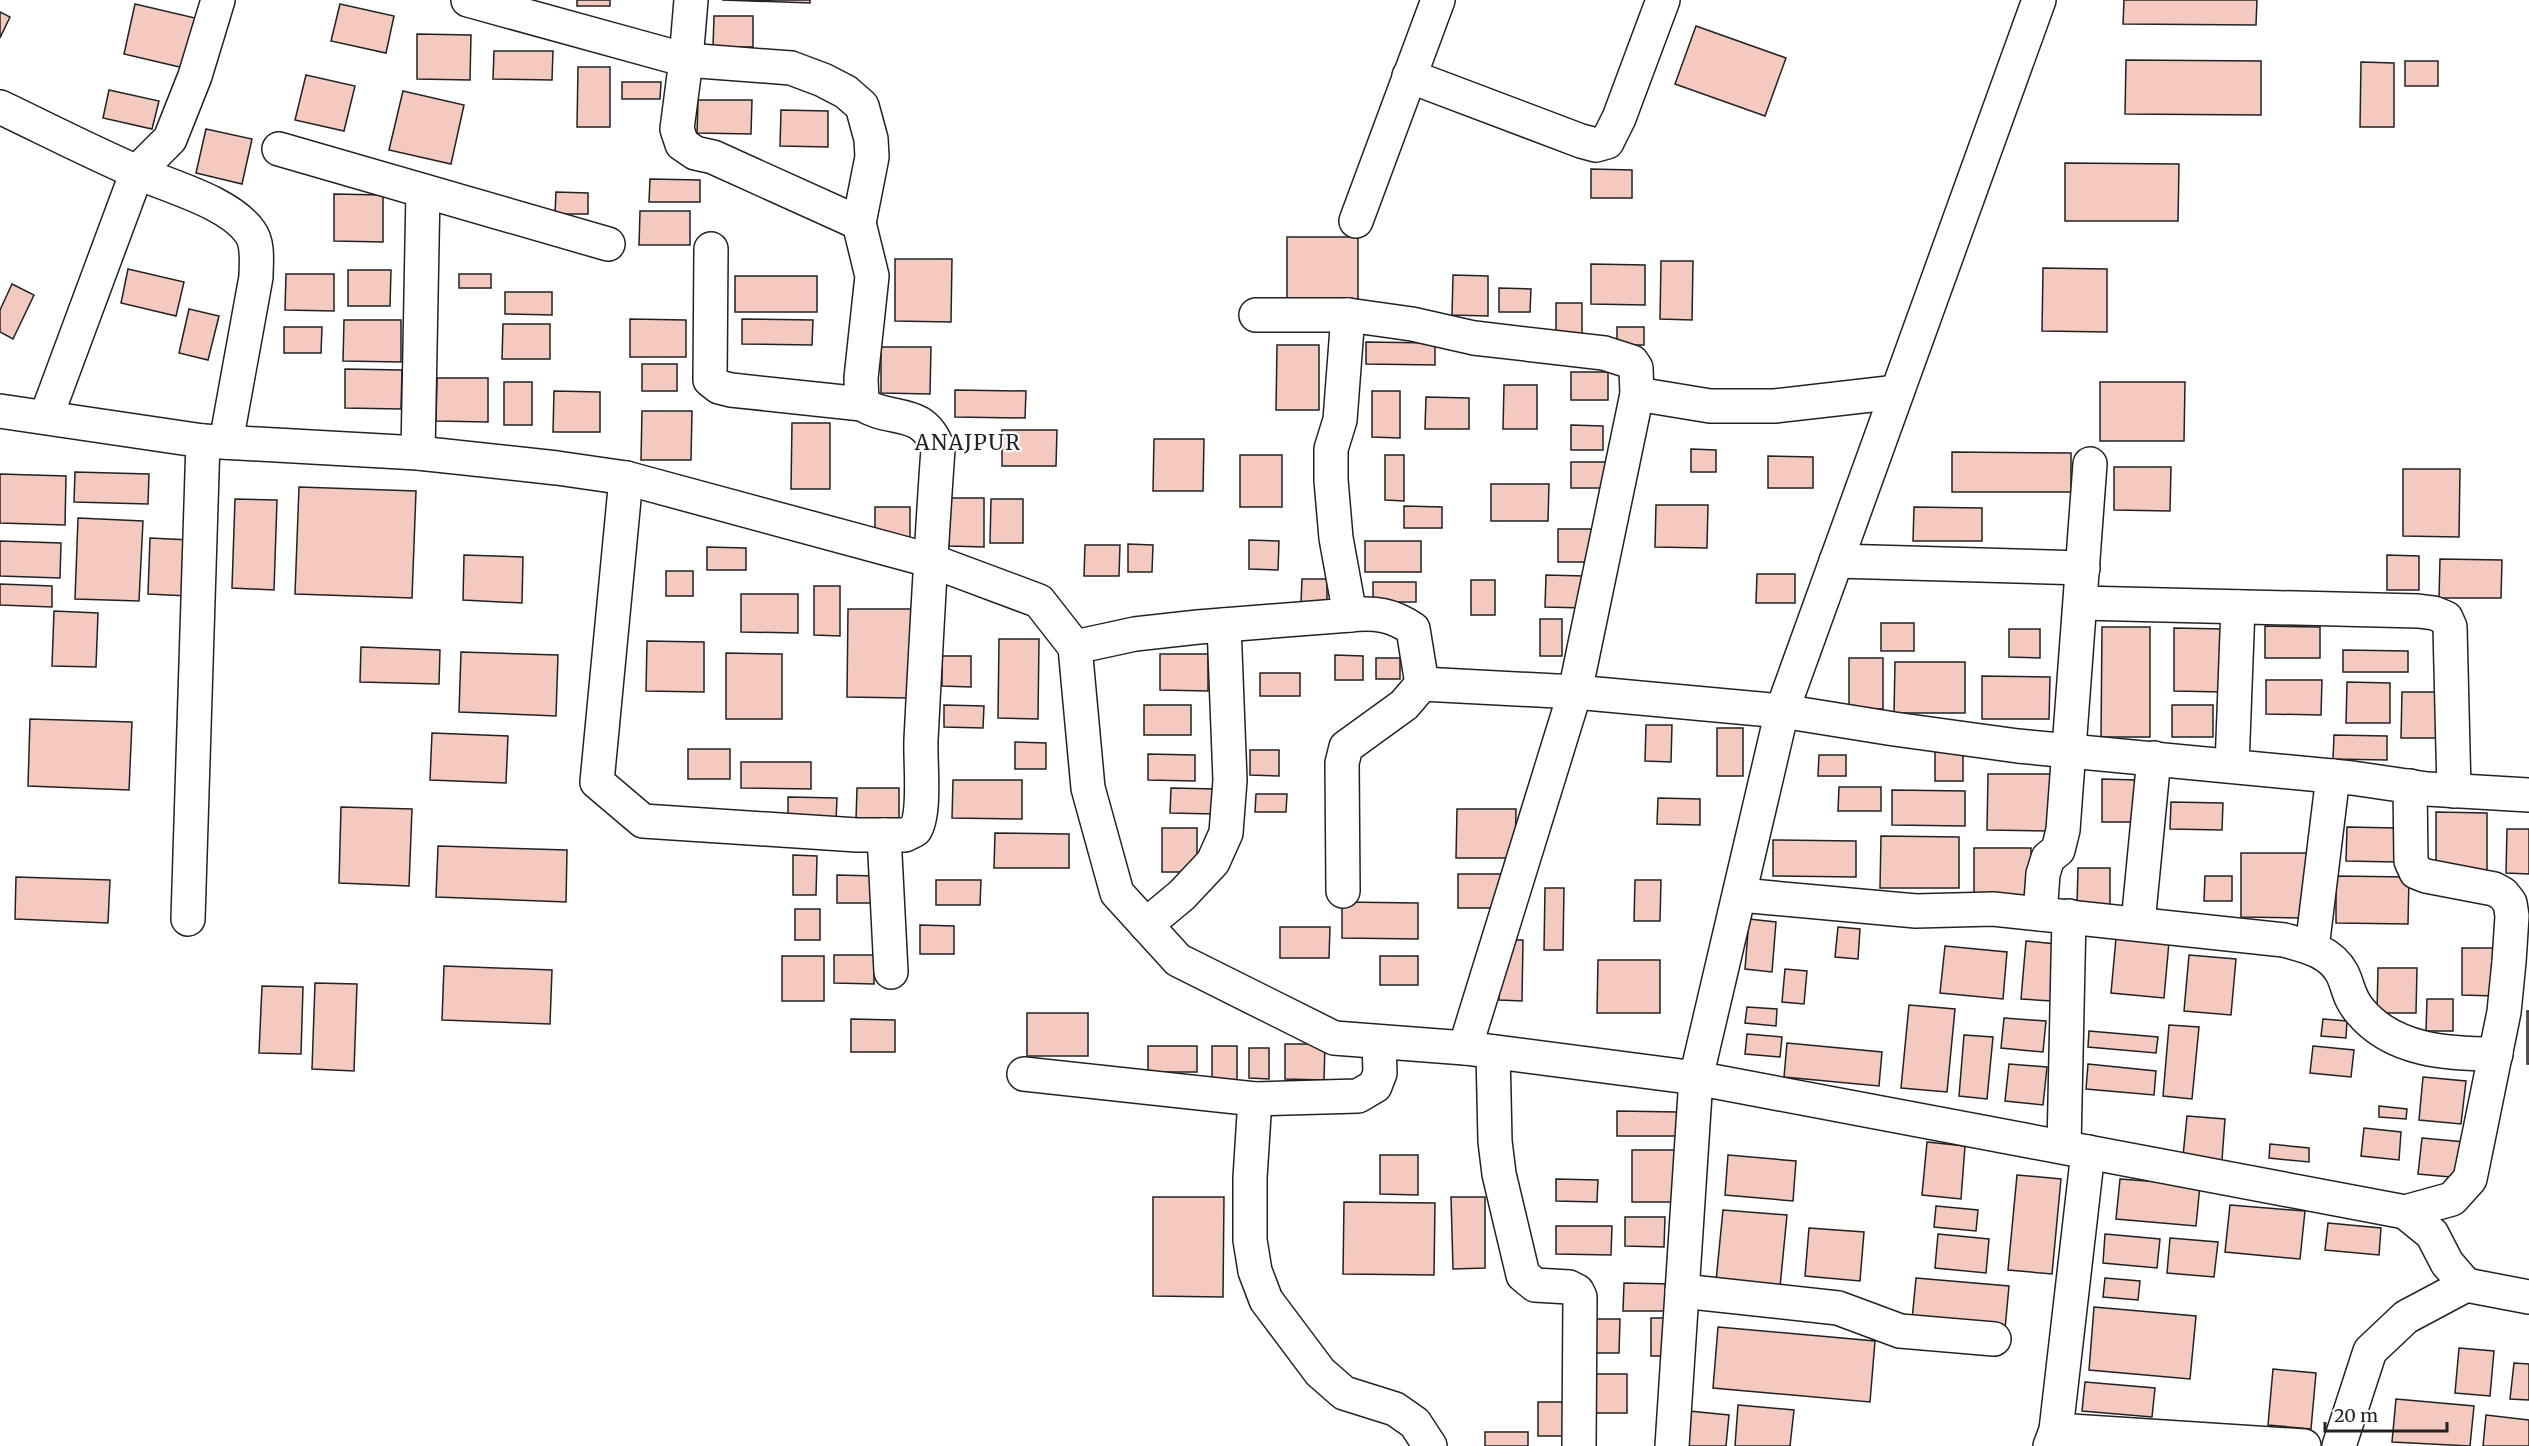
<svg xmlns="http://www.w3.org/2000/svg" width="2529" height="1446" viewBox="0 0 2529 1446" font-family="Merriweather,serif">
<rect width="100%" height="100%" fill="#fff"/>
<g fill="#f3c9c0" stroke="#222" stroke-width="1.5">
<rect x="577" y="0" width="33" height="6"/>
<polygon points="722,0 810,0 810,3"/>
<polygon points="2124,0 2257,0 2256,25 2123,24"/>
<polygon points="135,4 195,18 184,68 124,54"/>
<polygon points="340,4 394,16 386,53 331,41"/>
<polygon points="0,12 10,17 0,38"/>
<polygon points="714,16 753,16 753,47 713,47"/>
<polygon points="1696,26 1786,58 1765,116 1675,84"/>
<polygon points="417,34 471,35 470,80 417,79"/>
<polygon points="494,51 553,51 552,80 493,79"/>
<polygon points="2126,60 2261,61 2261,115 2125,114"/>
<rect x="2405" y="61" width="33" height="25"/>
<polygon points="2361,62 2394,63 2394,127 2360,127"/>
<polygon points="578,67 610,67 610,127 577,127"/>
<polygon points="306,75 355,86 344,131 295,120"/>
<polygon points="622,82 661,82 660,99 622,99"/>
<polygon points="109,90 159,101 152,129 103,118"/>
<polygon points="403,91 464,105 451,164 389,150"/>
<polygon points="698,100 752,100 751,134 697,133"/>
<polygon points="781,110 828,111 828,147 780,146"/>
<polygon points="206,129 252,139 242,184 196,173"/>
<polygon points="2065,163 2179,164 2178,221 2065,221"/>
<polygon points="1591,169 1632,170 1632,198 1591,198"/>
<polygon points="650,179 700,180 700,202 649,202"/>
<polygon points="556,192 588,193 588,214 555,214"/>
<polygon points="334,194 383,195 383,242 334,241"/>
<polygon points="640,211 690,211 690,245 639,245"/>
<polygon points="1287,237 1358,237 1358,304 1287,303"/>
<polygon points="895,259 952,259 951,322 895,321"/>
<polygon points="1661,261 1693,261 1692,320 1660,319"/>
<polygon points="1591,264 1645,265 1645,305 1591,304"/>
<polygon points="2043,268 2107,269 2107,332 2042,331"/>
<polygon points="128,269 184,282 176,316 121,303"/>
<polygon points="348,270 391,270 390,306 348,306"/>
<polygon points="286,274 334,274 334,311 285,310"/>
<rect x="459" y="274" width="32" height="14"/>
<polygon points="1453,275 1488,276 1488,316 1452,315"/>
<rect x="735" y="276" width="82" height="36"/>
<polygon points="12,284 34,295 13,339 0,332 0,310"/>
<polygon points="1499,288 1531,289 1530,312 1499,312"/>
<polygon points="505,292 552,292 552,315 505,314"/>
<rect x="1556" y="303" width="26" height="36"/>
<polygon points="189,309 219,316 208,360 179,353"/>
<polygon points="630,319 686,320 686,357 630,357"/>
<polygon points="742,319 813,320 812,345 742,344"/>
<polygon points="344,320 401,320 401,362 343,361"/>
<polygon points="503,324 550,324 550,359 502,359"/>
<polygon points="284,327 322,327 321,353 284,353"/>
<rect x="1617" y="327" width="27" height="18"/>
<polygon points="1366,342 1435,343 1435,365 1366,364"/>
<polygon points="1277,345 1319,345 1319,410 1276,410"/>
<polygon points="881,347 931,347 930,394 881,393"/>
<rect x="642" y="364" width="35" height="27"/>
<polygon points="345,369 402,370 401,409 345,408"/>
<rect x="1571" y="372" width="37" height="28"/>
<polygon points="437,378 488,378 488,422 436,421"/>
<rect x="504" y="382" width="28" height="43"/>
<polygon points="2100,382 2185,382 2184,441 2100,441"/>
<polygon points="1504,385 1537,385 1537,429 1503,429"/>
<polygon points="955,390 1026,391 1025,418 955,417"/>
<polygon points="554,391 600,392 600,432 553,432"/>
<polygon points="1372,391 1400,391 1400,438 1372,437"/>
<polygon points="1426,397 1469,398 1469,429 1425,429"/>
<polygon points="642,411 692,411 691,460 641,460"/>
<polygon points="792,423 830,423 830,489 791,489"/>
<polygon points="1571,425 1603,426 1603,450 1571,450"/>
<polygon points="1002,430 1057,430 1056,466 1002,466"/>
<polygon points="1154,439 1204,439 1203,491 1153,491"/>
<polygon points="1691,449 1716,450 1716,472 1691,472"/>
<polygon points="1952,452 2071,453 2071,492 1952,492"/>
<rect x="1240" y="455" width="42" height="52"/>
<polygon points="1385,455 1404,455 1404,501 1385,500"/>
<polygon points="1768,456 1813,457 1813,488 1768,488"/>
<rect x="1571" y="462" width="38" height="26"/>
<polygon points="2114,467 2171,467 2170,511 2114,510"/>
<polygon points="2403,469 2460,469 2459,537 2403,536"/>
<polygon points="75,472 149,474 148,504 74,502"/>
<polygon points="0,474 66,476 65,525 0,523"/>
<polygon points="1491,484 1549,484 1548,521 1491,521"/>
<polygon points="299,487 416,491 412,598 295,594"/>
<polygon points="950,498 984,498 984,547 949,546"/>
<polygon points="235,499 277,500 274,590 232,588"/>
<polygon points="991,499 1023,499 1023,543 990,543"/>
<polygon points="1656,505 1708,505 1707,548 1655,547"/>
<polygon points="1404,506 1442,507 1442,528 1404,528"/>
<rect x="875" y="507" width="35" height="30"/>
<polygon points="1914,507 1982,508 1982,541 1913,541"/>
<polygon points="78,518 143,521 139,601 75,599"/>
<rect x="1558" y="529" width="38" height="33"/>
<polygon points="150,538 190,540 188,596 148,594"/>
<polygon points="1249,540 1279,541 1278,570 1249,569"/>
<polygon points="0,541 61,543 60,578 0,576"/>
<rect x="1365" y="541" width="56" height="31"/>
<polygon points="1128,544 1153,545 1152,572 1128,572"/>
<polygon points="1085,545 1120,545 1119,576 1084,576"/>
<polygon points="707,547 746,548 746,570 707,570"/>
<polygon points="464,555 523,557 522,603 463,600"/>
<polygon points="2387,555 2419,556 2419,590 2387,590"/>
<polygon points="2440,559 2502,560 2501,598 2439,598"/>
<rect x="666" y="571" width="27" height="25"/>
<polygon points="1757,574 1795,574 1795,603 1756,603"/>
<polygon points="1546,575 1584,576 1584,608 1545,607"/>
<polygon points="1302,579 1327,579 1327,603 1301,603"/>
<rect x="1471" y="580" width="24" height="35"/>
<rect x="1373" y="582" width="43" height="20"/>
<polygon points="0,584 52,586 52,607 0,605"/>
<polygon points="814,586 840,586 840,636 814,635"/>
<polygon points="741,594 798,594 798,633 741,632"/>
<polygon points="848,609 911,609 910,698 847,697"/>
<polygon points="54,611 98,613 96,667 52,666"/>
<rect x="1540" y="619" width="22" height="37"/>
<rect x="1881" y="623" width="33" height="28"/>
<polygon points="2265,626 2320,627 2320,658 2265,658"/>
<polygon points="2102,627 2150,627 2150,737 2101,737"/>
<polygon points="2174,628 2224,629 2223,692 2174,691"/>
<polygon points="2009,629 2040,629 2040,658 2009,657"/>
<polygon points="999,639 1039,639 1038,719 998,718"/>
<polygon points="647,641 704,642 704,692 646,691"/>
<polygon points="361,647 440,650 439,684 360,682"/>
<polygon points="2343,650 2408,651 2408,672 2343,672"/>
<polygon points="461,652 558,655 556,716 459,712"/>
<polygon points="726,653 782,654 782,719 726,719"/>
<polygon points="1160,654 1208,654 1208,691 1160,690"/>
<polygon points="1335,655 1363,656 1363,680 1335,680"/>
<polygon points="942,656 971,656 971,687 942,686"/>
<rect x="1376" y="658" width="24" height="21"/>
<rect x="1849" y="658" width="34" height="51"/>
<polygon points="1895,662 1965,662 1965,713 1894,713"/>
<rect x="1260" y="673" width="40" height="23"/>
<polygon points="1982,676 2050,677 2049,719 1982,719"/>
<polygon points="2266,680 2322,680 2321,715 2266,714"/>
<polygon points="2347,682 2390,683 2390,723 2346,723"/>
<polygon points="2402,692 2436,692 2436,738 2401,738"/>
<polygon points="944,705 984,706 983,728 944,727"/>
<rect x="1144" y="705" width="47" height="30"/>
<rect x="2172" y="705" width="41" height="32"/>
<polygon points="30,719 132,722 129,790 28,786"/>
<polygon points="1646,725 1672,725 1671,762 1645,761"/>
<rect x="1717" y="728" width="26" height="48"/>
<polygon points="432,733 508,736 506,783 430,780"/>
<polygon points="2334,735 2387,736 2387,760 2333,759"/>
<polygon points="1015,742 1046,743 1046,769 1015,769"/>
<rect x="688" y="749" width="42" height="30"/>
<polygon points="1250,750 1279,750 1279,776 1250,775"/>
<rect x="1935" y="752" width="28" height="29"/>
<polygon points="1148,754 1195,755 1195,781 1148,780"/>
<polygon points="1819,755 1846,755 1846,776 1818,776"/>
<polygon points="741,762 811,762 811,789 741,788"/>
<polygon points="1988,774 2054,774 2053,831 1987,830"/>
<polygon points="2102,779 2136,780 2135,822 2102,822"/>
<polygon points="953,780 1022,780 1022,819 952,818"/>
<polygon points="1839,787 1881,787 1881,811 1838,811"/>
<polygon points="857,788 899,788 899,821 856,820"/>
<polygon points="1171,788 1216,789 1215,814 1170,813"/>
<polygon points="1892,790 1965,791 1965,826 1892,825"/>
<polygon points="1256,794 1287,794 1286,812 1255,812"/>
<polygon points="788,797 837,798 836,821 788,821"/>
<polygon points="1658,798 1700,799 1700,825 1657,824"/>
<polygon points="2171,802 2223,803 2222,830 2170,829"/>
<polygon points="341,807 412,809 409,886 339,883"/>
<polygon points="1457,809 1516,809 1515,858 1456,858"/>
<polygon points="2436,812 2487,813 2487,870 2436,869"/>
<polygon points="2347,827 2397,828 2396,862 2346,861"/>
<rect x="1162" y="828" width="35" height="44"/>
<polygon points="2507,829 2529,829 2529,874 2506,873"/>
<polygon points="995,833 1069,834 1069,868 994,868"/>
<polygon points="1881,836 1959,837 1959,888 1880,888"/>
<polygon points="1773,840 1856,841 1856,877 1773,876"/>
<polygon points="438,846 567,850 566,902 436,897"/>
<rect x="1974" y="848" width="57" height="47"/>
<polygon points="2241,853 2307,853 2306,918 2241,917"/>
<polygon points="793,855 817,856 816,895 793,895"/>
<polygon points="2078,868 2110,868 2110,905 2077,905"/>
<polygon points="1458,874 1501,874 1500,908 1458,908"/>
<polygon points="837,875 875,876 875,903 837,903"/>
<polygon points="2205,876 2232,876 2232,901 2204,901"/>
<polygon points="2336,876 2409,877 2408,924 2336,923"/>
<polygon points="16,877 110,880 108,923 15,919"/>
<polygon points="936,880 981,880 980,905 936,905"/>
<polygon points="1635,880 1661,880 1660,921 1634,921"/>
<polygon points="1545,888 1564,888 1563,950 1544,950"/>
<polygon points="1342,902 1418,903 1418,939 1342,938"/>
<rect x="795" y="909" width="25" height="31"/>
<polygon points="1749,919 1776,922 1772,972 1745,969"/>
<polygon points="920,925 954,926 954,954 920,954"/>
<polygon points="1280,927 1330,927 1329,958 1280,958"/>
<polygon points="1838,927 1860,929 1858,959 1835,957"/>
<polygon points="2116,938 2169,942 2164,998 2111,993"/>
<polygon points="1500,940 1523,940 1522,1001 1499,1000"/>
<polygon points="2026,941 2056,944 2051,1001 2021,999"/>
<polygon points="1945,946 2007,952 2003,999 1940,993"/>
<polygon points="2462,948 2494,948 2494,996 2462,995"/>
<polygon points="834,955 874,955 874,984 834,983"/>
<polygon points="2189,955 2236,959 2231,1015 2184,1011"/>
<rect x="782" y="956" width="42" height="45"/>
<rect x="1380" y="956" width="38" height="29"/>
<polygon points="1598,960 1660,960 1660,1013 1597,1013"/>
<polygon points="444,966 552,970 550,1024 442,1020"/>
<polygon points="2378,968 2417,968 2416,1013 2377,1013"/>
<polygon points="1785,969 1807,971 1804,1004 1782,1002"/>
<polygon points="315,983 357,984 354,1071 312,1069"/>
<polygon points="262,986 303,987 301,1054 259,1053"/>
<polygon points="2427,999 2453,999 2453,1031 2426,1031"/>
<polygon points="1909,1005 1955,1009 1947,1092 1901,1088"/>
<polygon points="1747,1007 1777,1009 1776,1026 1745,1023"/>
<rect x="2527" y="1011" width="2" height="53"/>
<rect x="1027" y="1013" width="61" height="43"/>
<polygon points="2004,1018 2046,1021 2043,1052 2001,1048"/>
<polygon points="851,1019 895,1020 895,1052 851,1052"/>
<polygon points="2323,1019 2347,1021 2346,1038 2321,1036"/>
<polygon points="2169,1025 2199,1027 2192,1099 2163,1096"/>
<polygon points="2089,1031 2158,1037 2156,1053 2088,1047"/>
<polygon points="1747,1034 1782,1037 1780,1057 1745,1054"/>
<polygon points="1964,1035 1993,1037 1987,1099 1959,1096"/>
<polygon points="1787,1043 1882,1052 1879,1086 1784,1077"/>
<polygon points="1285,1044 1325,1044 1324,1080 1285,1079"/>
<rect x="1148" y="1046" width="49" height="26"/>
<polygon points="1212,1046 1237,1046 1237,1081 1212,1080"/>
<polygon points="2313,1046 2354,1050 2351,1077 2310,1073"/>
<polygon points="1249,1048 1269,1048 1269,1079 1249,1078"/>
<polygon points="2009,1064 2047,1067 2043,1105 2005,1101"/>
<polygon points="2088,1064 2156,1071 2154,1095 2086,1089"/>
<polygon points="2423,1077 2466,1081 2461,1124 2419,1120"/>
<polygon points="2379,1106 2407,1109 2406,1119 2379,1117"/>
<polygon points="1617,1111 1678,1112 1678,1136 1617,1136"/>
<polygon points="2187,1116 2225,1119 2222,1160 2183,1156"/>
<polygon points="2364,1128 2401,1132 2399,1160 2361,1156"/>
<polygon points="2422,1138 2465,1142 2461,1178 2418,1174"/>
<polygon points="1927,1142 1965,1146 1961,1199 1922,1195"/>
<polygon points="2270,1144 2309,1148 2309,1162 2269,1158"/>
<rect x="1632" y="1150" width="44" height="52"/>
<polygon points="1380,1155 1418,1155 1418,1195 1380,1194"/>
<polygon points="1728,1155 1796,1161 1793,1201 1725,1195"/>
<polygon points="2017,1175 2061,1179 2052,1274 2008,1270"/>
<polygon points="1556,1179 1598,1180 1597,1202 1556,1201"/>
<polygon points="2120,1179 2200,1185 2196,1226 2116,1219"/>
<polygon points="1153,1197 1224,1197 1223,1297 1153,1296"/>
<polygon points="1451,1197 1485,1197 1485,1268 1453,1269"/>
<polygon points="1344,1202 1435,1203 1434,1275 1343,1274"/>
<polygon points="2230,1205 2305,1211 2300,1259 2225,1252"/>
<polygon points="1936,1206 1978,1210 1976,1231 1934,1227"/>
<polygon points="1723,1210 1787,1215 1780,1287 1716,1281"/>
<polygon points="1625,1217 1665,1217 1664,1247 1625,1246"/>
<polygon points="2328,1223 2381,1228 2379,1255 2325,1250"/>
<polygon points="1556,1226 1612,1226 1611,1255 1556,1254"/>
<polygon points="1809,1228 1864,1232 1860,1281 1805,1276"/>
<polygon points="1938,1234 1989,1239 1986,1273 1935,1268"/>
<polygon points="2105,1234 2160,1239 2157,1268 2103,1263"/>
<polygon points="2170,1238 2218,1242 2214,1277 2167,1273"/>
<polygon points="1916,1278 2009,1286 2005,1329 1912,1320"/>
<polygon points="2105,1278 2140,1281 2138,1300 2103,1297"/>
<polygon points="1624,1283 1673,1284 1673,1311 1623,1311"/>
<polygon points="2094,1307 2196,1316 2190,1379 2089,1370"/>
<polygon points="1651,1318 1673,1318 1672,1356 1651,1356"/>
<polygon points="1593,1319 1620,1319 1619,1353 1593,1353"/>
<polygon points="1718,1327 1875,1341 1870,1402 1713,1388"/>
<polygon points="2459,1348 2494,1351 2490,1396 2455,1393"/>
<polygon points="2514,1363 2529,1364 2529,1400 2510,1399"/>
<polygon points="2273,1369 2316,1373 2311,1429 2268,1425"/>
<polygon points="1594,1374 1627,1374 1627,1413 1593,1413"/>
<polygon points="2085,1382 2155,1388 2152,1417 2082,1411"/>
<polygon points="2396,1399 2474,1406 2470,1446 2392,1442"/>
<polygon points="1538,1402 1574,1402 1573,1436 1538,1436"/>
<polygon points="1738,1405 1794,1410 1790,1446 1735,1446"/>
<polygon points="1689,1411 1729,1415 1726,1446 1685,1446"/>
<polygon points="2486,1415 2529,1420 2529,1446 2483,1446"/>
<rect x="1485" y="1432" width="43" height="14"/>
</g>
<g fill="none" stroke-linecap="round" stroke-linejoin="round">
<defs>
<g id="minor">
<polyline points="468,0 686,60 791,68 823,80 846,92 862,106 871,139 872,157 859,223"/>
<polyline points="1409,76 1581,141 1596,145 1607,142 1619,118 1663,0"/>
<path d="M0,107C46,129 91,152 137,172C170,187 229,202 250,232C259,244 256,263 256,277L226,442"/>
<polyline points="279,149 608,244"/>
<polyline points="1356,221 1438,0"/>
<polyline points="711,249 710,380 719,387 731,390 862,404"/>
<polyline points="1256,315 1348,315 1412,324 1474,338 1604,353 1632,362 1636,368 1637,394 1575,692 1465,1048"/>
<path d="M1348,315L1340,420L1331,449V480L1336,538L1350,615C1375,612 1393,615 1413,629L1422,684"/>
<polyline points="1637,394 1710,406 1775,406 1897,392"/>
<polyline points="46,417 137,172 170,139 195,76 218,0"/>
<polyline points="418,453 423,191"/>
<path d="M626,478L597,782L643,821L857,835H905L915,830C926,813 920,763 921,740C926,643 931,546 938,449C923,406 891,423 862,404L861,378L872,276L859,223L713,157L695,153L682,144L677,129L686,60L691,0"/>
<polyline points="1836,561 2083,568"/>
<polyline points="2081,603 2418,611 2434,613 2446,618 2450,627 2454,791"/>
<polyline points="1075,647 1135,634 1198,627 1350,615"/>
<polyline points="2232,766 2238,607"/>
<polyline points="884,835 891,972"/>
<polyline points="1343,891 1342,763 1346,747 1404,705 1422,684 1575,692 1782,711 1894,729 2018,746 2352,778 2427,789 2529,795"/>
<path d="M1740,895L1916,911L1993,909L2284,940C2306,946 2330,951 2342,973C2349,987 2348,997 2360,1011C2393,1051 2448,1054 2496,1054"/>
<polyline points="2040,914 2043,874 2048,858 2058,850 2063,830 2090,464"/>
<polyline points="188,919 203,441"/>
<polyline points="2138,923 2154,758"/>
<polyline points="1146,925 1182,895 1213,862 1226,833 1230,780 1224,625"/>
<polyline points="2312,948 2333,776"/>
<polyline points="1493,1052 1495,1141 1499,1174 1523,1275 1535,1285 1569,1287 1577,1291 1580,1297 1579,1446"/>
<polyline points="1024,1074 1255,1099 1358,1096 1375,1086 1380,1073 1379,1042"/>
<polyline points="1255,1099 1250,1178 1250,1240 1255,1271 1266,1300 1320,1372 1344,1393 1395,1409 1415,1423 1430,1446"/>
<polyline points="2064,1147 2069,916"/>
<polyline points="2405,1212 2432,1234 2447,1263 2466,1285"/>
<polyline points="1682,1291 1838,1308 1900,1331 1994,1339"/>
<polyline points="2056,1430 2304,1446"/>
<polyline points="1672,1446 1696,1078 2405,1212 2452,1199 2470,1179 2504,1012 2509,962 2512,916 2510,903 2503,894 2494,889 2426,876 2416,872 2411,861 2410,786"/>
<polyline points="2050,1446 2056,1430 2088,1152"/>
<polyline points="2339,1446 2370,1351 2406,1317 2466,1285 2529,1297"/>
</g>
<polyline id="major" points="0,411 203,441 418,453 557,468 626,478 929,560 1039,601 1075,647 1088,788 1117,893 1178,960 1334,1038 1465,1048 1696,1078 1782,711 2039,0"/>
</defs>
<use href="#minor" stroke="#222" stroke-width="36"/>
<use href="#major" stroke="#222" stroke-width="36"/>
<use href="#minor" stroke="#fff" stroke-width="33"/>
<use href="#major" stroke="#fff" stroke-width="33"/>
</g>
<g text-anchor="middle" stroke-width="4.5" stroke-linejoin="round" paint-order="stroke">
<g font-size="21" letter-spacing="1.5" fill="#222" stroke="#fff">
<text x="968" y="450">ANAJPUR</text>
</g>
</g>
<path d="M2325 1422v9h122v-9" fill="none" stroke="#222222" stroke-width="3"/>
<text x="2334" y="1422" font-size="18" fill="#222222" stroke="#ffffff" stroke-width="4.5" paint-order="stroke">20 m</text>
</svg>
